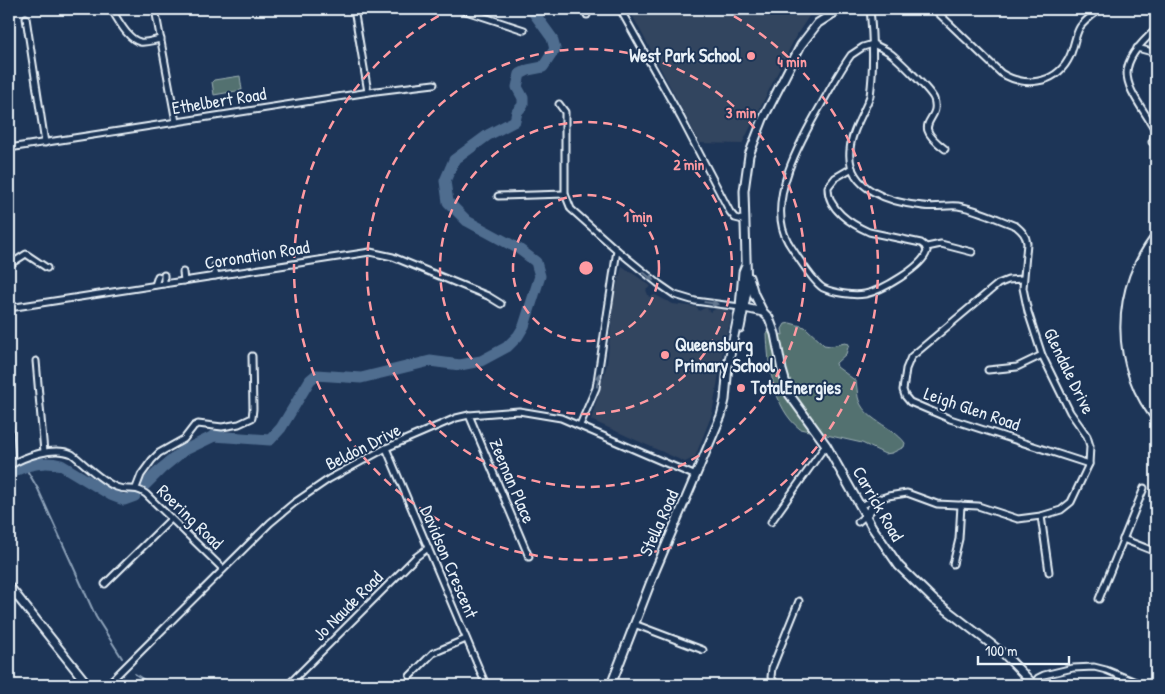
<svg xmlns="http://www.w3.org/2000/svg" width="1165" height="694" viewBox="0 0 1165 694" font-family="'Patrick Hand',sans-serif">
<rect width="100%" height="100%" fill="#1d3557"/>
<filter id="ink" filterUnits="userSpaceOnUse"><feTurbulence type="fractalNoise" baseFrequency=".02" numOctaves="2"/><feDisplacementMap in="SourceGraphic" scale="10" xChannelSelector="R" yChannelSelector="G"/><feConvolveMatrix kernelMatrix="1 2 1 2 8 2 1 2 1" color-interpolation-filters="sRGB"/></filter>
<g filter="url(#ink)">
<g fill="#32445e">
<polygon points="629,9 813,9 813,10 796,36 742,144 700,143"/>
<polygon points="622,266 651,286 646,290 649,297 655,295 673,304 697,307 699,311 706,307 710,312 718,308 730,311 732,316 724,345 712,414 695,457 685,462 591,420 607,364 614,297"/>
</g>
<g fill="#537170" stroke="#9eb1b4">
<polygon points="240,76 242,90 214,95 212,82 214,80"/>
<path d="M790,323L805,327L824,345L831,346L845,343L849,344L846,354L836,363L837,367L856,381C857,386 857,392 858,397C863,420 893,426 905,443L904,447L892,453L885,454L862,443L800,429C773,408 768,365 767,333L772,332L783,335L782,329L785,324Z"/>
</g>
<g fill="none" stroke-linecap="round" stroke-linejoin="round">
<g stroke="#8da2b9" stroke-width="2">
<polyline points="25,467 38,489 96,617 122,658"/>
<polyline points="135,674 152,685"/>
</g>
<g stroke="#506d8f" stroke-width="11">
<path d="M9,474C25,465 43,460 61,465L111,495L124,500L135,496"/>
<polyline points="145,485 161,469 183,451 214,436 270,440 281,428 310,380 316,375 361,378 430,361 460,365 481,361 507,347 518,336 524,326 540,276 536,262 519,249 467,221 448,202 445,181 454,160 488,135 515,121 517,112 523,105 523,98 517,87 520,74 528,70 543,67 555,49 552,38 531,9"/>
</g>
<defs>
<g id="street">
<path d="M111,9C118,19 127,39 140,42C147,43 154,40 161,39"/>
<polyline points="155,9 176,122"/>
<polyline points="354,9 368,92"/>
<polyline points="460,9 524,30"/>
<polyline points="587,9 587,15"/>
<polyline points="620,9 681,118 730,212 735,218 743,220"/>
<path d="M934,9L1001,73C1023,87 1054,85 1068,60C1074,50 1074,37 1080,27C1085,20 1094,14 1100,9"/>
<polyline points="26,18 45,143"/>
<polyline points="1137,48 1156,53"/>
<polyline points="559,104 565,112 565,194 571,209 617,250 659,284 675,295 695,301 740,307"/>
<path d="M1152,142L1156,134L1154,128C1126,82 1110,71 1156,29"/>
<polyline points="9,148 376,91 434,84"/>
<path d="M852,168L835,178L828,187C827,209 851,224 869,232L921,243L925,246L927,251C923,267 881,291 865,294C853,296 834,293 823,288C813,282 795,253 788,242C764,200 804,134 825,98C833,84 841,69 851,55L863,47L873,44C879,47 885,49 890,53C898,59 931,91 934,99C942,123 908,121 945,149"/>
<polyline points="498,196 565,194"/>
<polyline points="927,247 941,244 972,252"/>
<polyline points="9,265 26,254 47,268"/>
<polyline points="215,266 215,276"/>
<polyline points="183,272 184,281"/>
<polyline points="164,275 164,284"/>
<polyline points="1023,279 1008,280 998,284 911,357 906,369 903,390 905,396 910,402 950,419 1089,464"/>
<polyline points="155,285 158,276"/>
<polyline points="9,308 370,252 393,257 488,296 501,304"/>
<polyline points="36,361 44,452"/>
<polyline points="988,370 1017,367 1042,355"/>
<polyline points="9,413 12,464"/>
<polyline points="469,415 529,557"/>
<polyline points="580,425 596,388 617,250"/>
<polyline points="386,448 486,685"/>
<path d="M9,466C25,456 54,446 72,454C86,465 100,480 116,487C128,492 134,485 146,494L223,569"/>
<polyline points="136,488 141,475 152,460 159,453 184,439 194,426 198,424 222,427 239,424 252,418 253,409 252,356"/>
<path d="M861,505L888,496L907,493L937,504L978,506L1018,519L1041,516L1061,510L1071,502L1089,464L1090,446L1087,436L1070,412L1042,355L1028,312L1023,288L1027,243C1026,235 1022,231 1016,226C997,219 977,209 958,206C946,205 935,208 923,206C892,203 846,190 850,150C851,132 864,113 870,96C874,67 873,38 870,9"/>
<polyline points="1041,516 1049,572"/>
<polyline points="771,522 826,445"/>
<polyline points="858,522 866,515"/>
<polyline points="1123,539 1156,552"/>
<polyline points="953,564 959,539 961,505"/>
<polyline points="105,584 171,519"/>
<polyline points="1099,599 1144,488"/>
<polyline points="634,624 703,650"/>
<polyline points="410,676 433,653 466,639"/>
<polyline points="107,685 270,523 294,503 329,479 386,448 456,418 469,415 519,411 561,418 696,476"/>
<polyline points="288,685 416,557 428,548"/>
<polyline points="776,685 771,677 772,668 799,601"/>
<polyline points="1033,685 1038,678 1044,675 1073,668 1094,667 1106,670 1143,685"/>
</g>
<g id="secondary">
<polyline points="749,277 754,294 763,312"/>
<polyline points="740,307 763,312 769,318 775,334 782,370 789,394 826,445 872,527 899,566 934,600 1004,654 1034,685"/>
<polyline points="740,328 747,291 744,191 749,155 763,119 801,45 818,23 840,9"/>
<polyline points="866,515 879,499"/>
<polyline points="9,586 88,685"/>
<polyline points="611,685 655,571 721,416 725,400 728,365 740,307 743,272 745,267"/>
</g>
</defs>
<use href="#street" stroke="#e8f1f8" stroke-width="9"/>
<use href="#secondary" stroke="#e8f1f8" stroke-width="11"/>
<use href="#street" stroke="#1d3557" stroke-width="5"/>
<use href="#secondary" stroke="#1d3557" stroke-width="7"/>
<path stroke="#e8f1f8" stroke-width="2" d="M1156,229C1109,285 1108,369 1156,425"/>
</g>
<defs><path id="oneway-solid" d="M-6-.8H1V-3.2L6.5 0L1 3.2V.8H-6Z" transform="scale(1.25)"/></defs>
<g fill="#64778f">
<use href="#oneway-solid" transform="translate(648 276) rotate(39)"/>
<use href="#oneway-solid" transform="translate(711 303) rotate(8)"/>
<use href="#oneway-solid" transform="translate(598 380) rotate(-81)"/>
</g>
</g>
<g fill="none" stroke="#ff9aa2" stroke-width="2.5" stroke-dasharray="9 6">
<circle cx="586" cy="268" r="73"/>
<circle cx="586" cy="268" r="146"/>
<circle cx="586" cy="268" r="219"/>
<path d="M721 9A292 292 0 1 1 451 9"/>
</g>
<g fill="#ff9aa2" stroke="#1d3557" stroke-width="2">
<circle cx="751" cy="56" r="5"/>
<circle cx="665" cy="355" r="5"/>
<circle cx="741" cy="388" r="5"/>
</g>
<g text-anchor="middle" stroke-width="4" stroke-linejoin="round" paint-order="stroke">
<g font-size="18" font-weight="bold" fill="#e8f1f8" stroke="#1d3557" text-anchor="start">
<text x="741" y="62" text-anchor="end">West Park School</text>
<text x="675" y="351">Queensburg<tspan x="675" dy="21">Primary School</tspan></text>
<text x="751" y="394">TotalEnergies</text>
</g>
<g font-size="18" fill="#e8f1f8" stroke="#1d3557">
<text transform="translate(219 101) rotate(-9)" y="6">Ethelbert Road</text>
<text transform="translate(257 255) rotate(-9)" y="6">Coronation Road</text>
<text transform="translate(1069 371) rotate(64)" y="6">Glendale Drive</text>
<text transform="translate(972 409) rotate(19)" y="6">Leigh Glen Road</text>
<text transform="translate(363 447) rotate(-27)" y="6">Beldon Drive</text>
<text transform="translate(512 481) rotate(67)" y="6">Zeeman Place</text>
<text transform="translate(878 504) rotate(60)" y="6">Carrick Road</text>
<text transform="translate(190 517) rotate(44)" y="6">Roering Road</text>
<text transform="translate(659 523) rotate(-66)" y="6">Stella Road</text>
<text transform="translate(449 562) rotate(67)" y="6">Davidson Crescent</text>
<text transform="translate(348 606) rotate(-45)" y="6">Jo Naude Road</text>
</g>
</g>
<circle cx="586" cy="268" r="8" fill="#ff9aa2" stroke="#1d3557" stroke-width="2.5"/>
<g font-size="15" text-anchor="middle" font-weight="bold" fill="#ff9aa2" stroke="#1d3557" stroke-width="4" stroke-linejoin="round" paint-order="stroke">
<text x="792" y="67">4 min</text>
<text x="741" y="118">3 min</text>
<text x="689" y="170">2 min</text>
<text x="638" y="222">1 min</text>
</g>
<rect width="1165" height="694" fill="none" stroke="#1d3557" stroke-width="30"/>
<rect x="15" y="15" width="1135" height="664" fill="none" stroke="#e8f1f8" stroke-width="2" filter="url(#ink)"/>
<path d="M978 656v8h91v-8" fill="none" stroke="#e8f1f8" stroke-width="2.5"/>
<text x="985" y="656" font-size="15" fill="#e8f1f8" stroke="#1d3557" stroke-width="4" paint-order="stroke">100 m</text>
</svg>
